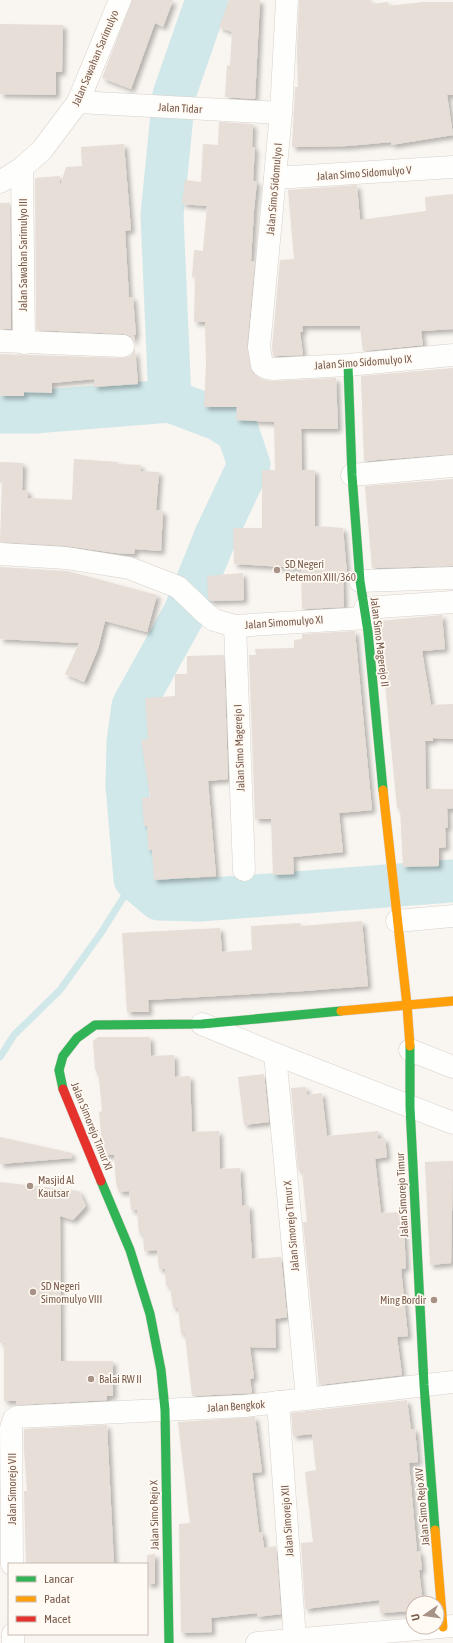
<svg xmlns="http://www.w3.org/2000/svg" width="453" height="1643" viewBox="0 0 453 1643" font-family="'Asap Condensed',sans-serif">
<defs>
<filter id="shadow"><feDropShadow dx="3.5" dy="3.5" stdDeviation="2" flood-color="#0004"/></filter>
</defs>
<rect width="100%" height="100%" fill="#f9f5f0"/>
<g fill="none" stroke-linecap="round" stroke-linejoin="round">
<polyline stroke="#d0e8ea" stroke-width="7" points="0,1057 14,1035 60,990 101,933 135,879"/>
<g stroke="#d0e8ea" stroke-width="43">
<polyline points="170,401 162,215 174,95 207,0"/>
<polyline points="0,412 34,412 170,401 218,419 238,432 249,465 216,535 184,614 133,706 128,742 127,786 135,879 159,899 200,900 453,881"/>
</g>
</g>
<g fill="#e6ded7" filter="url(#shadow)">
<polygon points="132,0 173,0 163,27 155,23 131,89 102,78"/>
<polygon points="229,0 260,0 255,99 225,97 227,65 230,66 232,32 219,27"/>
<polygon points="299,0 371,0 371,4 388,2 388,6 423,2 453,2 453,95 447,95 453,135 391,145 391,142 348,146 292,147 295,87 298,87 297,50"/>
<polygon points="0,24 63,25 62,72 56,72 56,95 0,94"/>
<polygon points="219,122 253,124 252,147 255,147 253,181 257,181 254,210 251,261 255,261 247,346 252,372 261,379 271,381 336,378 338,429 301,429 302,470 315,470 315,526 343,528 347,574 343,574 344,607 302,609 301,568 234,564 233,528 262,528 262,470 275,470 274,422 236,420 237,407 204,407 206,365 205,322 194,322 195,277 192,277 194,250 203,251 207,206 182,204 185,180 201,182 203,144 218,145"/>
<polygon points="124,144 131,230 125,231 129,297 133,297 136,335 134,335 135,343 130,336 124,334 36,330 35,178 60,176 60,186 66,167 82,166 81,147"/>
<polygon points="357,185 360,220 426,211 425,197 453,194 453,329 421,331 423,345 363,351 360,326 302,326 303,332 300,332 303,355 273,356 272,347 280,260 294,259 288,190"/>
<polygon points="0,203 10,203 11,329 0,329"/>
<polygon points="135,348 138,384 94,387 94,379 52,383 52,393 24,392 24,396 0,396 0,354 122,358 129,357 133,353"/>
<polygon points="453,368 453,454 364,461 361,376"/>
<polygon points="74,459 118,462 118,464 141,465 140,471 159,472 156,510 163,511 161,551 135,549 134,554 116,553 67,546 0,542 2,483 0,483 0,462 23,463 22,490 28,491 28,498 72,500"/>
<polygon points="453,479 453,566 372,568 365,486"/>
<polygon points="0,567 67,571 157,595 147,632 105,621 98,649 84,682 65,674 79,643 0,639"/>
<polygon points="243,573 244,600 210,601 208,598 207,576"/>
<polygon points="442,615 445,649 422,651 431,705 453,704 453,739 433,738 433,741 425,741 426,789 453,789 453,808 447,809 448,827 445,828 446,847 439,848 439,866 403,867 400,808 397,808 379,621"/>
<polygon points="355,631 372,810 339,813 343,852 293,857 294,874 273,875 271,819 255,819 249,655 256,655 255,649 294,648 294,640 302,639 302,634"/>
<polygon points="224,655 228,779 208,781 216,876 154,880 152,850 148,850 147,826 144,826 142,798 150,797 141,740 148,739 145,698 175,696 175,674 187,674 187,656"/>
<polygon points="362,921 368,986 304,991 148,1000 149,1012 127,1012 122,933 220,928 222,952 252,950 251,926 300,923 301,926"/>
<polygon points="98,1037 150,1037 151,1056 174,1055 175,1077 190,1076 192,1132 219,1131 220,1169 240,1168 242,1206 249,1205 252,1259 281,1257 287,1317 275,1319 276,1348 250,1347 254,1378 250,1379 252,1393 192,1396 185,1334 181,1334 178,1308 173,1308 170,1286 166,1286 165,1269 159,1269 157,1250 144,1251 143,1233 139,1234 137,1210 131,1210 129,1191 119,1192 116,1183 114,1155 104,1155 103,1153 99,1112 102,1111 99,1078 95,1069 93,1041"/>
<polygon points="264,1074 269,1122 244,1125 238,1077"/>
<polygon points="306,1087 307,1095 322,1093 327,1136 378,1131 378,1139 385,1138 387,1157 375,1159 381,1213 403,1212 406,1268 401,1269 408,1336 397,1337 402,1375 319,1385 303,1222 307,1222 302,1170 298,1170 291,1088"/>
<polygon points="0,1137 72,1153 72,1158 0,1164"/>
<polygon points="453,1161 451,1263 430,1265 425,1162"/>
<polygon points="0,1182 79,1191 86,1206 73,1220 60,1216 61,1361 113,1361 113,1396 107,1396 107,1400 16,1405 16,1401 4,1401 4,1343 0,1343"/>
<polygon points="407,1400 411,1429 415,1429 418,1462 409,1463 417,1552 420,1551 422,1570 419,1570 423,1603 411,1603 412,1611 380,1613 379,1600 305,1609 301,1543 313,1542 305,1472 316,1470 312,1434 293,1436 291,1413"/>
<polygon points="255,1417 262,1472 252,1473 259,1532 262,1532 264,1548 276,1546 281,1614 257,1617 257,1613 211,1618 212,1632 181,1633 179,1524 190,1523 178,1422"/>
<polygon points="107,1425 114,1564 26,1564 24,1491 27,1491 24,1450 24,1429"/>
<polygon points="155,1554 155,1584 147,1584 147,1555"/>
</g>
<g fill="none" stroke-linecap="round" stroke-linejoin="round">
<defs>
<g id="street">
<polyline points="287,0 281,113 259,347 262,365 267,368 273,369 348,365 453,355"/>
<polyline points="78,102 281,113"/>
<polyline points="22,168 24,343"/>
<polyline points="275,178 453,167"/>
<polyline points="0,182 22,168 42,150 78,102 120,0"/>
<polyline points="0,341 123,346"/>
<polyline points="352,475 453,466"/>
<polyline points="0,554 66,558 129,568 178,587 205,613 214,620 235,626 367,618"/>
<polyline points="360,581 453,578"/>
<polyline points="365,608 453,602"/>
<polyline points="235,626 244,870"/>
<polyline points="397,921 453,916"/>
<polyline points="202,1024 275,1054 453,1123"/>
<polyline points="410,1050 453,1067"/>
<polyline points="275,1054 307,1399"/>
<polyline points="278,1402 295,1640"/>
<polyline points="12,1564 11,1428 14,1419 17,1417 245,1406 453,1382"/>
<polyline points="13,1634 13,1643"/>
<polyline points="257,1643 453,1626"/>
</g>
<g id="fast">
<polyline points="348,365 352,475 360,581 368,632 383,790"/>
<polyline points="410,1046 410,1107 424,1385 435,1530"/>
<polyline points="63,1089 59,1070 63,1056 77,1038 95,1025 202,1024 341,1011"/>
<polyline points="101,1181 130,1250 150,1314 161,1370 165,1410 169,1643"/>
</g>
<g id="slow">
<polyline points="383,790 407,1005 410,1046"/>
<polyline points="341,1011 453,1001"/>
<polyline points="435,1530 443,1627"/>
</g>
<polyline id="jam" points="63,1089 101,1181"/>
</defs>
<use href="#street" stroke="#d7d1cb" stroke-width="23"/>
<use href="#fast" stroke="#d9d2cb" stroke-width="10"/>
<use href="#slow" stroke="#d9d2cb" stroke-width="10"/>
<use href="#jam" stroke="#d9d2cb" stroke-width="10"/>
<use href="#street" stroke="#fefefd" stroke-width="22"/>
<use href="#fast" stroke="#30b455" stroke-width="9"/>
<use href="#slow" stroke="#ff9f0a" stroke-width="9"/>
<use href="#jam" stroke="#e5322d" stroke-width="9"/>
</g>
<g fill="#a69286" stroke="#fffaf3" stroke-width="1.5">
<circle cx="277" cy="570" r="4"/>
<circle cx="30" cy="1186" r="4"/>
<circle cx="33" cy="1292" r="4"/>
<circle cx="434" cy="1300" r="4"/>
<circle cx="91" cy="1379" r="4"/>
</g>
<g text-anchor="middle" stroke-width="3.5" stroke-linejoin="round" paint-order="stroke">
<g font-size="11" fill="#7a5c4d" stroke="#fffaf3">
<text transform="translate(95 58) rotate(-67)" y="4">Jalan Sawahan Sarimulyo</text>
<text transform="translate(180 108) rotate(3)" y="4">Jalan Tidar</text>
<text transform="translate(364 173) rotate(-4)" y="4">Jalan Simo Sidomulyo V</text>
<text transform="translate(274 189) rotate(-85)" y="4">Jalan Simo Sidomulyo I</text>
<text transform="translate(23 255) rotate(-90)" y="4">Jalan Sawahan Sarimulyo III</text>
<text transform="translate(363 362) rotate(-4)" y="4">Jalan Simo Sidomulyo IX</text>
<text transform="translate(284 622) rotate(-4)" y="4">Jalan Simomulyo XI</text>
<text transform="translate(380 642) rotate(83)" y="4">Jalan Simo Magerejo II</text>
<text transform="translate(239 748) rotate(-92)" y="4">Jalan Simo Magerejo I</text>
<text transform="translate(92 1126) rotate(68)" y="4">Jalan Simorejo Timur XI</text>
<text transform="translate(402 1195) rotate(-93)" y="4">Jalan Simorejo Timur</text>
<text transform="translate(291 1226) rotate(-95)" y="4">Jalan Simorejo Timur X</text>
<text transform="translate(236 1406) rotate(-4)" y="4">Jalan Bengkok</text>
<text transform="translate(12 1489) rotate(-90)" y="4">Jalan Simorejo VII</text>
<text transform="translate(422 1507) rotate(-95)" y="4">Jalan Simo Rejo XIV</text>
<text transform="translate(154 1515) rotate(-91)" y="4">Jalan Simo Rejo X</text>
<text transform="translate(287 1521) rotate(-94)" y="4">Jalan Simorejo XII</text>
</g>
<g font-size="11" fill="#7a5c4d" stroke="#fffaf3" text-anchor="start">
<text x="285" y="568">SD Negeri<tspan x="285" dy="13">Petemon XIII/360</tspan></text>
<text x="38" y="1184">Masjid Al<tspan x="38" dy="13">Kautsar</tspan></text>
<text x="41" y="1290">SD Negeri<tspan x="41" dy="13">Simomulyo VIII</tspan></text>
<text x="426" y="1304" text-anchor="end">Ming Bordir</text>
<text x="99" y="1383">Balai RW II</text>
</g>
</g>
<rect x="8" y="1563" width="140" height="72" fill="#fffaf3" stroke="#cabbb1"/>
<rect x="16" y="1576" width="20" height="6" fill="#30b455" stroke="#cabbb1"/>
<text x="44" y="1583" font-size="12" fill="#7a5c4d">Lancar</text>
<rect x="16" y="1596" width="20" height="6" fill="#ff9f0a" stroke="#cabbb1"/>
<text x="44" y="1603" font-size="12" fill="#7a5c4d">Padat</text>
<rect x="16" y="1616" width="20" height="6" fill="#e5322d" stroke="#cabbb1"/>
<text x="44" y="1623" font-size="12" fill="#7a5c4d">Macet</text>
<g transform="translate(425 1615) rotate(257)"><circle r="19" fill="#fffaf3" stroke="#cabbb1"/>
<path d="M0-3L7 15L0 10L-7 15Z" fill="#a69286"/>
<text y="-6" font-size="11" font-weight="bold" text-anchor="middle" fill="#7a5c4d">U</text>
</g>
</svg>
